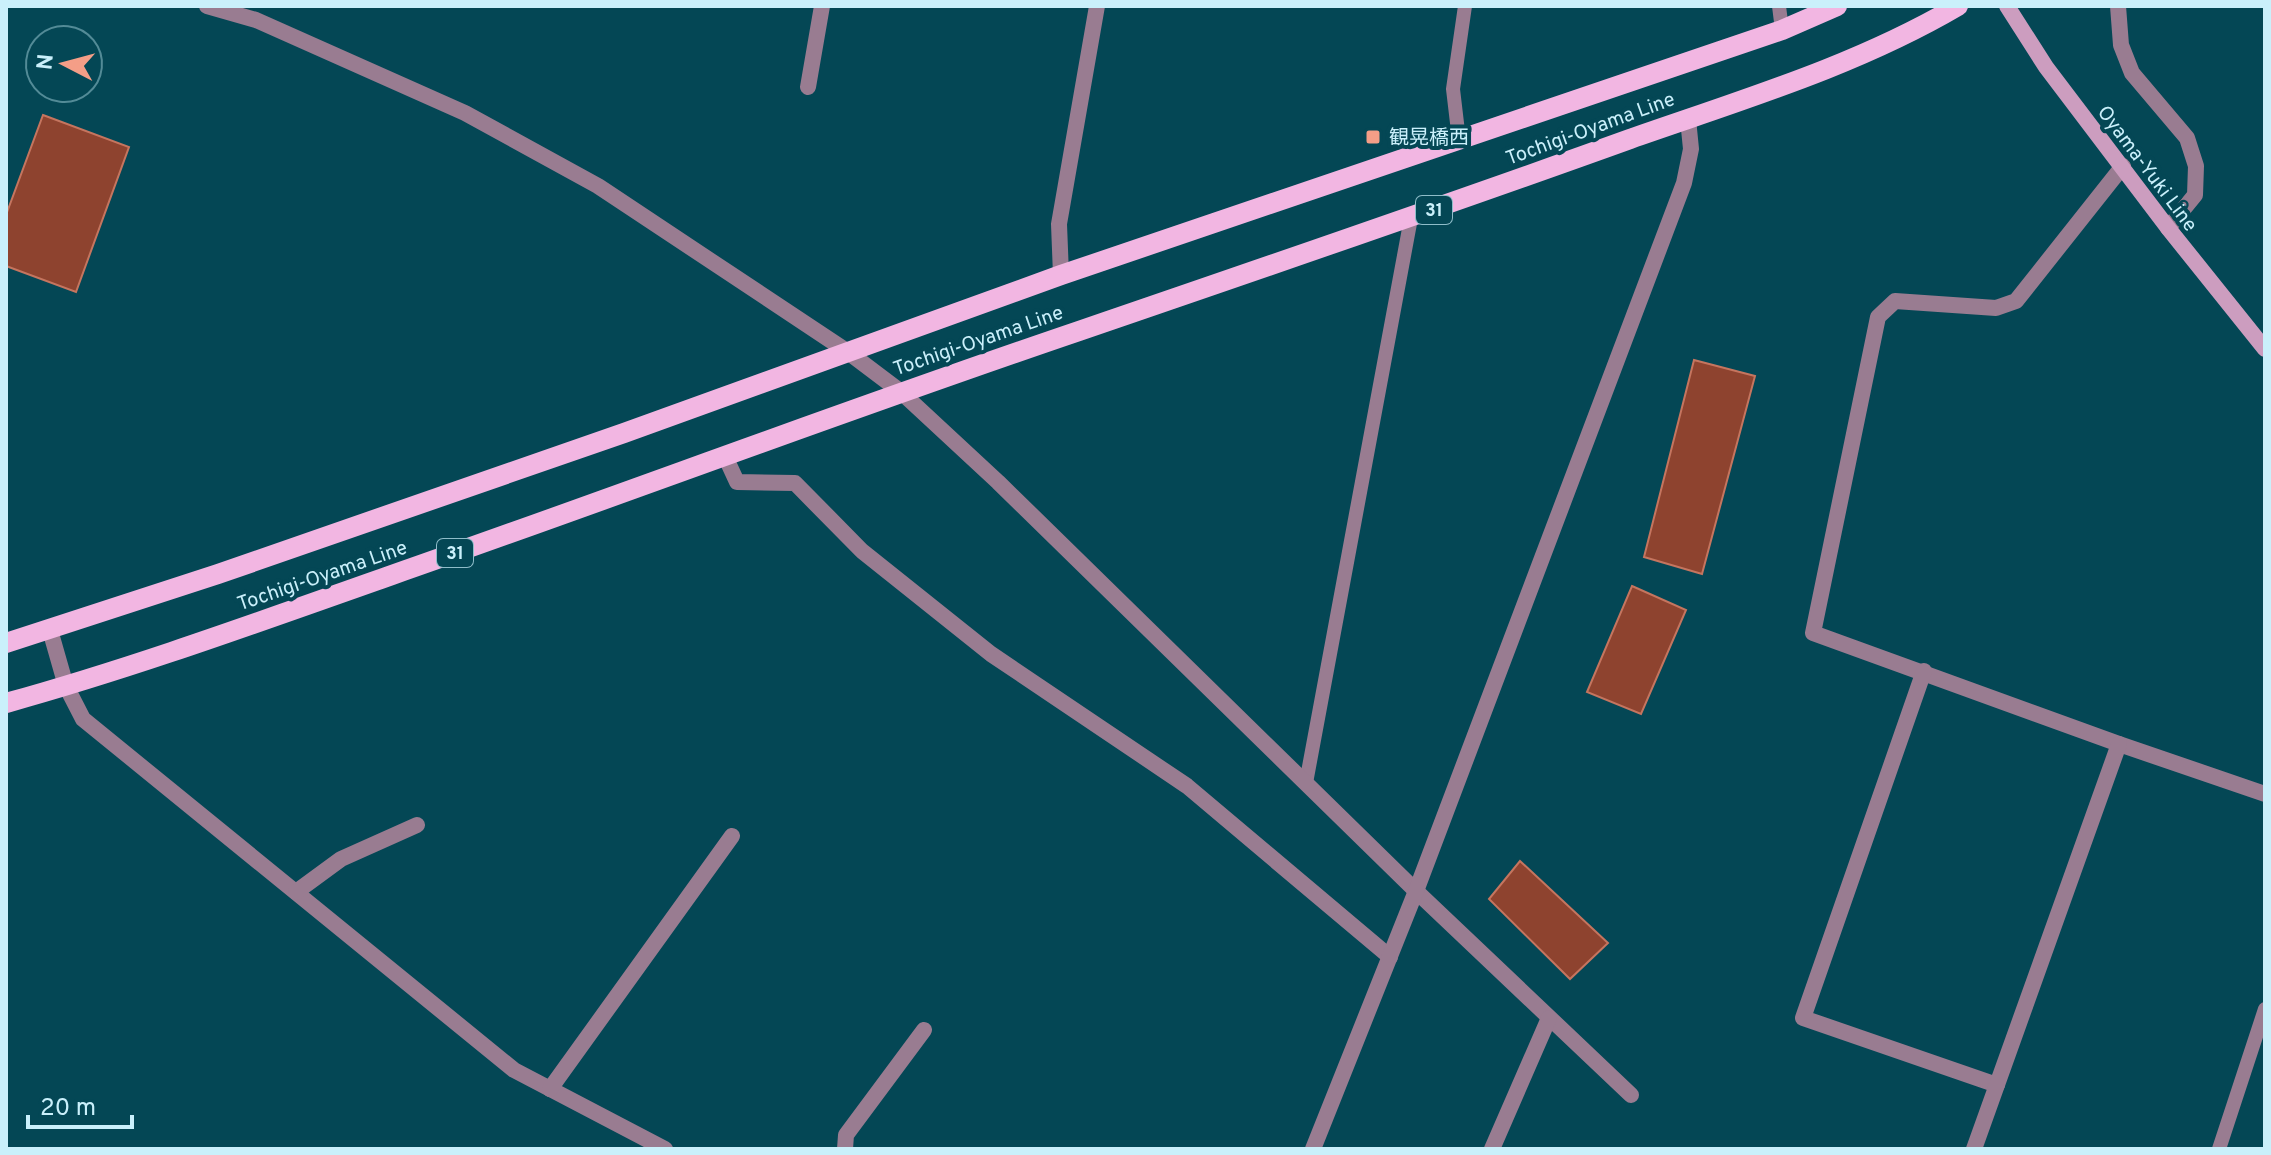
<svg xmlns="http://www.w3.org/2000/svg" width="2271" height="1155" viewBox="0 0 2271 1155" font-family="Overpass,'Noto Sans JP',sans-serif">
<rect width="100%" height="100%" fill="#044755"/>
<g fill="#8e432f" stroke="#c5755f" stroke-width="2">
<polygon points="43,115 129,147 76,292 6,266 6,215"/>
<polygon points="1694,360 1755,376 1702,574 1644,557"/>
<polygon points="1632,586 1686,610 1641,714 1587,692"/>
<polygon points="1520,861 1608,943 1570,979 1489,899"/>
</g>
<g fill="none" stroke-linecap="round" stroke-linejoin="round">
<g stroke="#997c91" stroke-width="14">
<polyline points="1779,6 1782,30"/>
<polyline points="1459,140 1453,89 1465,6"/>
<polyline points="1306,783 1411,218"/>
<polyline points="2219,1149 2265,1009"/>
</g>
<g stroke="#997c91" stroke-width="16">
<polyline points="207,6 256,20 465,113 598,186 848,352 901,392 998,482 1416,891 1631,1095"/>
<polyline points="2118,6 2121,45 2132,73 2187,138 2196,166 2195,195 2168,228"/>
<polyline points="808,87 822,6"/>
<polyline points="2123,166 2016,301 1996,308 1895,301 1878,317 1813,633 2119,744 2265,794"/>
<polyline points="1061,275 1059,224 1097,6"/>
<polyline points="725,456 737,482 795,483 862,551 991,654 1187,786 1390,957"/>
<polyline points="50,630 66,686 83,719 514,1070 665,1149"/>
<polyline points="1924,671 1803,1018 1997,1085"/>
<polyline points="296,892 341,859 417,825"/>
<polyline points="550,1089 732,836"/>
<polyline points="845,1149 846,1135 924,1030"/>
<polyline points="1313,1149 1416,891 1684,183 1691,149 1688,119"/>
<polyline points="1492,1149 1549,1018"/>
<polyline points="1974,1149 2119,744"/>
</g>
<polyline stroke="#cc9dbf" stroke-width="16" points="2007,6 2046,67 2168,228 2265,349"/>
<g stroke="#f2b6e2" stroke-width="20">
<polyline points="6,643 218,574 624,433 1061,275 1782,30 1837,6"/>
<path d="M6,703C136,667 264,620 392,575C621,495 849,409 1079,331C1263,268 1447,205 1630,139C1741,100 1856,66 1958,6"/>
</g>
</g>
<rect fill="#f49e87" stroke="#044755" stroke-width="3" x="1365" y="129" width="16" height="16" rx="4"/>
<g text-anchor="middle" stroke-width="8" stroke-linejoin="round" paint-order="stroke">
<g fill="#044755" stroke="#8fbdc9" stroke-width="2">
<rect x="1416" y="196" width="36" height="28" rx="6"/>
<rect x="437" y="539" width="36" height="28" rx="6"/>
</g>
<g font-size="18" font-weight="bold" fill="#caf0fb">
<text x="1434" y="216">31</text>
<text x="455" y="559">31</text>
</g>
<g font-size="20" fill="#caf0fb" stroke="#044755">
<text transform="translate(1590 128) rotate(-20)" y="7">Tochigi-Oyama Line</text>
<text transform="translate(2148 168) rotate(53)" y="7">Oyama-Yuki Line</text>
<text transform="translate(978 340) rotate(-19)" y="7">Tochigi-Oyama Line</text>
<text transform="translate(322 575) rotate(-19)" y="7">Tochigi-Oyama Line</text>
</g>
<g font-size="20" fill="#caf0fb" stroke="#044755" text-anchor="start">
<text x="1389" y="144">観晃橋西</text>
</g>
</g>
<rect width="2271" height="1155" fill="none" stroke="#caf0fb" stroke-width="16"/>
<g transform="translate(64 64) rotate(276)"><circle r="38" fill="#044755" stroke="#538b97" stroke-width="2"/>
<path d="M0-6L14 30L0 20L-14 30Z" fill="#f49e87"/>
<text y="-12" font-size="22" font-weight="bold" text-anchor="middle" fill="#caf0fb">N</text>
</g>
<path d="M28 1115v12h104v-12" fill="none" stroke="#caf0fb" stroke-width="4"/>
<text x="40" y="1115" font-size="24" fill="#caf0fb" stroke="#044755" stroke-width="6" paint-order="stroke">20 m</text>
</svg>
